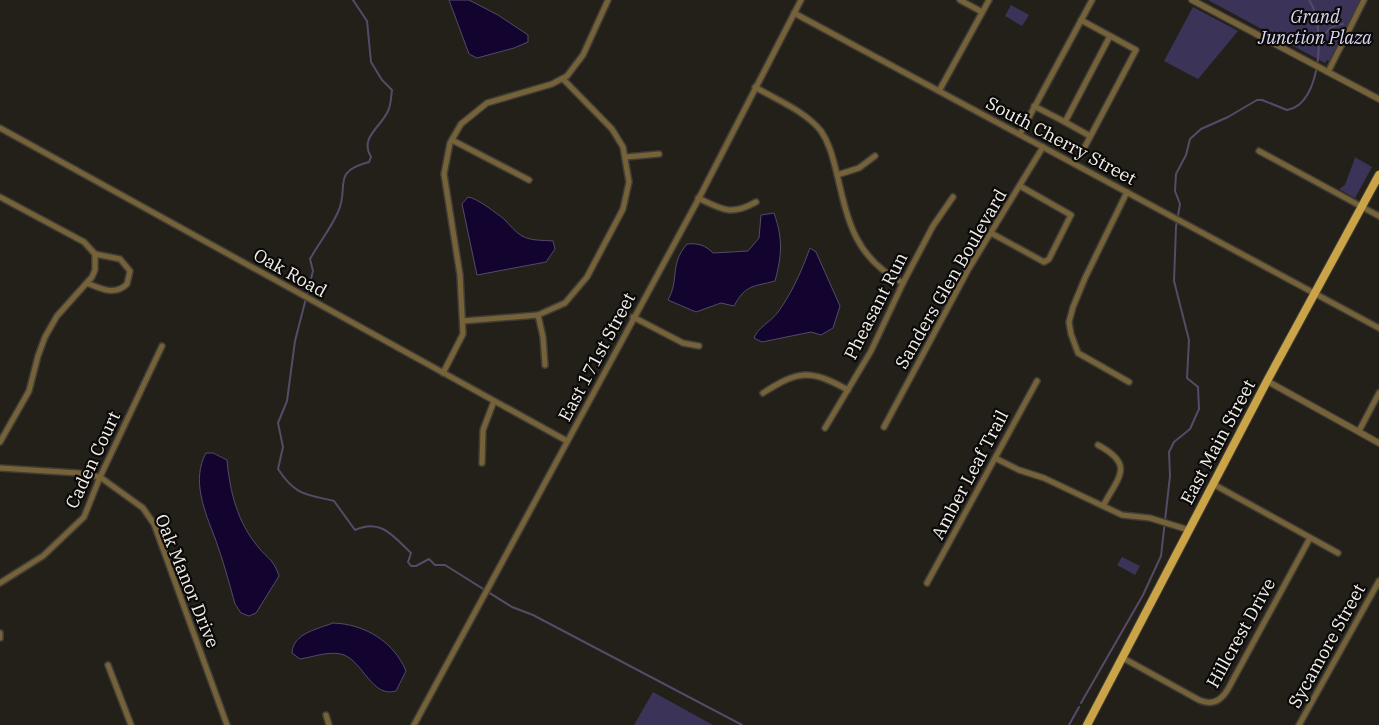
<svg xmlns="http://www.w3.org/2000/svg" width="1379" height="725" viewBox="0 0 1379 725" font-family="'IBM Plex Serif',serif">
<rect width="100%" height="100%" fill="#23201a"/>
<g fill="#3b3458">
<polygon points="1208,0 1360,0 1329,61 1327,60 1325,63"/>
<polygon points="1011,5 1029,15 1022,26 1005,16"/>
<polygon points="1193,7 1238,31 1198,79 1164,61"/>
<polygon points="1353,156 1372,167 1355,198 1339,189 1345,185 1355,158"/>
<polygon points="1122,557 1140,566 1135,575 1117,565"/>
<polygon points="653,692 713,725 634,725"/>
</g>
<g fill="#12042f" stroke="#554b68">
<polygon points="449,0 469,0 498,15 528,35 528,42 514,48 477,58 469,54"/>
<path d="M468,197C477,198 496,213 504,219C510,225 515,232 522,236C531,241 542,240 553,241L555,249L546,262L477,275L462,204Z"/>
<path d="M774,213C783,239 782,255 775,281C753,287 746,284 734,306L721,303L696,312L668,300C680,278 669,265 687,244C698,243 705,245 713,253L748,251L759,238L761,215Z"/>
<path d="M810,248L816,252L840,306L833,328L821,335L811,332L762,342L754,338C758,327 771,322 778,312C792,293 802,270 810,248Z"/>
<path d="M206,453H213L227,460C230,492 237,522 259,548C268,559 274,560 279,576L256,613L249,616L241,613L235,604C229,582 223,560 215,538C205,512 191,480 206,453Z"/>
<path d="M333,623C365,624 394,642 406,671L396,691C372,698 364,663 344,655C331,650 313,657 300,659L292,653C293,633 318,629 333,623Z"/>
</g>
<g fill="none" stroke-linecap="round" stroke-linejoin="round">
<g stroke="#554b68" stroke-width="2">
<path d="M353,0L367,21L371,62L382,80L392,90C391,97 391,105 388,111C381,127 359,138 371,157L369,162C330,172 350,187 338,212C331,228 319,243 310,259L313,271L295,341L287,401L278,423L283,447L278,469C295,495 305,494 334,501L355,530C381,518 393,536 411,553L408,562L411,566H416L429,559L435,565H445L512,607L533,615L742,725"/>
<path d="M1322,41C1325,31 1333,24 1343,24"/>
<path d="M1081,703L1143,595L1161,556L1170,476L1169,452L1174,442L1190,429L1199,409L1198,387L1187,378L1189,340L1174,281L1176,227L1180,204L1175,191L1176,174L1186,155L1190,139L1201,129L1228,117L1257,100H1262L1287,110C1322,106 1326,23 1309,0"/>
<polyline points="1069,725 1079,707"/>
</g>
<defs>
<g id="minor">
<polyline points="960,0 982,12"/>
<polyline points="794,13 1379,328"/>
<polyline points="1328,72 1364,0"/>
<path d="M755,87C777,100 805,111 821,131C830,144 833,159 837,174C848,222 855,258 903,283"/>
<polyline points="939,91 989,0"/>
<polyline points="1034,106 1065,122 1110,36"/>
<polyline points="1065,122 1090,136"/>
<polyline points="0,128 567,441"/>
<polyline points="1020,134 1092,0"/>
<polyline points="452,140 529,180"/>
<polyline points="1259,151 1379,216"/>
<polyline points="1080,156 1136,50 1081,20"/>
<polyline points="626,157 659,154"/>
<polyline points="837,175 859,168 875,156"/>
<polyline points="1127,192 1085,278 1073,307 1069,322 1071,334 1078,353 1129,382"/>
<polyline points="0,197 84,242 95,254"/>
<path d="M698,198C723,210 731,216 756,202"/>
<polyline points="991,233 1044,262 1049,259 1071,215 1020,186"/>
<polyline points="538,315 543,337 545,365"/>
<polyline points="633,317 683,343 699,346"/>
<polyline points="463,321 538,315 565,303 587,277 623,209 629,182 623,147 612,129 563,79"/>
<polyline points="443,373 463,334 460,275 444,174 450,143 461,124 487,103 552,84 567,76 583,55 608,0"/>
<path d="M763,393C799,370 810,369 848,390"/>
<polyline points="884,427 968,270 1043,147"/>
<polyline points="825,428 871,351 903,283 933,226 953,197"/>
<polyline points="1359,431 1379,393"/>
<path d="M0,442L29,391L38,356L45,337L57,316L92,277L95,270V254L120,259L130,271L127,284C115,296 101,289 87,283"/>
<path d="M1098,445C1135,465 1119,476 1103,506"/>
<polyline points="995,458 1019,470 1044,478 1122,515 1150,518 1189,530"/>
<polyline points="482,463 483,430 494,401"/>
<polyline points="0,468 78,473 100,477 143,508 154,524 227,725"/>
<polyline points="1213,484 1338,553"/>
<polyline points="0,583 43,556 84,517 100,477 162,346"/>
<polyline points="927,583 1037,381"/>
<polyline points="0,633 0,638"/>
<path d="M1123,658L1199,700C1212,706 1221,701 1228,689L1310,538"/>
<polyline points="108,665 131,725"/>
<polyline points="326,715 329,725"/>
<polyline points="414,725 698,200 801,0"/>
<polyline points="1299,725 1379,581"/>
</g>
<g id="tertiary">
<polyline points="1192,0 1379,99"/>
<polyline points="1267,381 1379,443"/>
</g>
<polyline id="primary" points="1087,725 1267,381 1379,175"/>
</defs>
<use href="#minor" stroke="#403d37" stroke-width="8"/>
<use href="#tertiary" stroke="#403d37" stroke-width="8"/>
<use href="#primary" stroke="#403d37" stroke-width="10"/>
<use href="#minor" stroke="#756239" stroke-width="5"/>
<use href="#tertiary" stroke="#756239" stroke-width="5.5"/>
<use href="#primary" stroke="#cba448" stroke-width="8"/>
</g>
<g text-anchor="middle" stroke-width="4.5" stroke-linejoin="round" paint-order="stroke">
<g font-size="18" font-style="italic" fill="#dbd7f7" stroke="#0b0a08">
<text x="1315" y="23">Grand<tspan x="1315" dy="21">Junction Plaza</tspan></text>
</g>
<g font-size="18" fill="#f2f0ec" stroke="#0b0a08">
<text transform="translate(1061 141) rotate(28)" y="6">South Cherry Street</text>
<text transform="translate(290 273) rotate(29)" y="6">Oak Road</text>
<text transform="translate(951 279) rotate(-60)" y="6">Sanders Glen Boulevard</text>
<text transform="translate(876 306) rotate(-63)" y="6">Pheasant Run</text>
<text transform="translate(597 357) rotate(-62)" y="6">East 171st Street</text>
<text transform="translate(1218 442) rotate(-62)" y="6">East Main Street</text>
<text transform="translate(93 460) rotate(-65)" y="6">Caden Court</text>
<text transform="translate(970 475) rotate(-62)" y="6">Amber Leaf Trail</text>
<text transform="translate(187 581) rotate(68)" y="6">Oak Manor Drive</text>
<text transform="translate(1241 633) rotate(-61)" y="6">Hillcrest Drive</text>
<text transform="translate(1327 646) rotate(-61)" y="6">Sycamore Street</text>
</g>
</g>
</svg>
